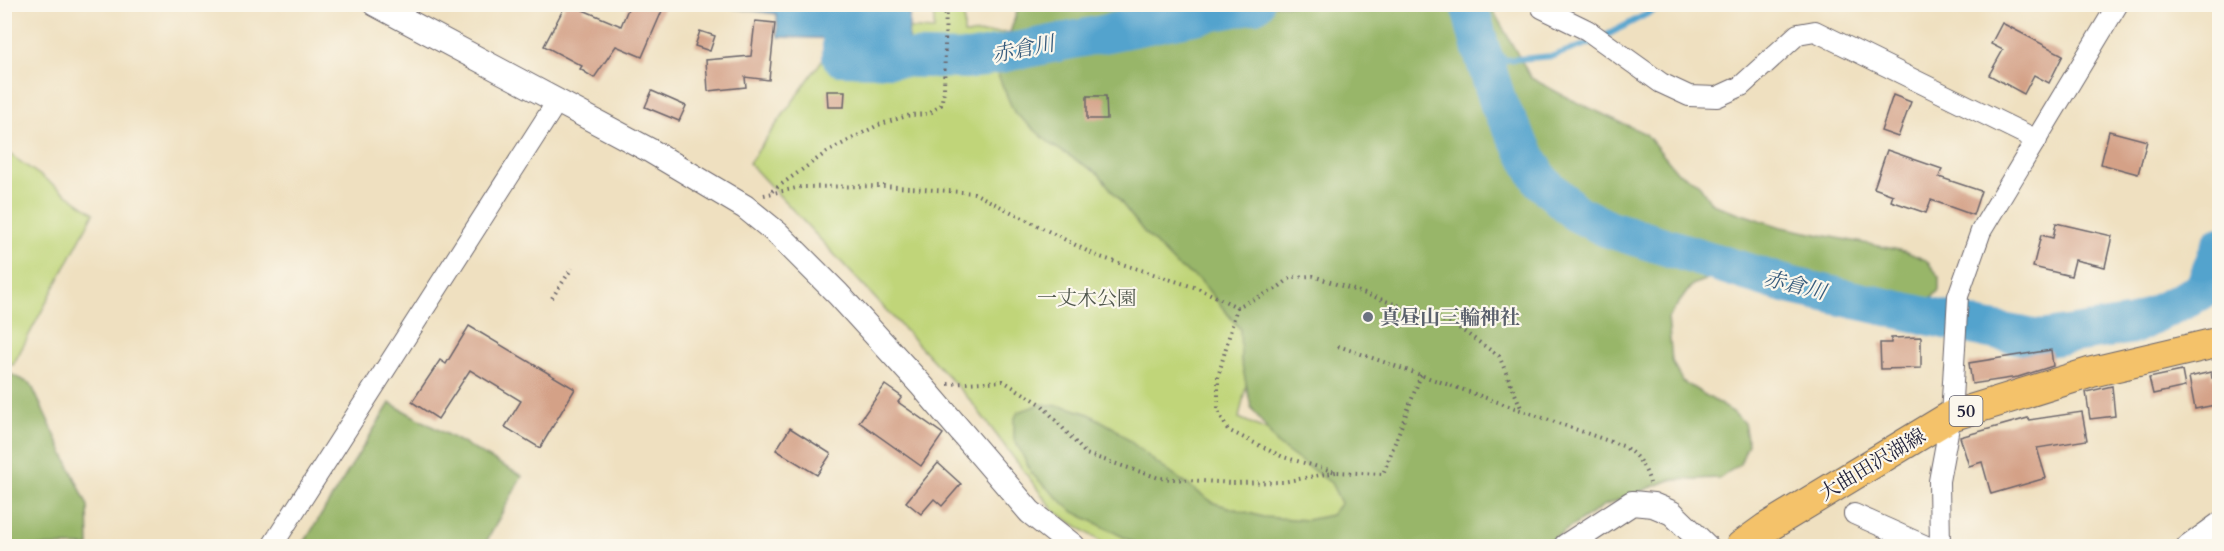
<svg xmlns="http://www.w3.org/2000/svg" width="2224" height="551" viewBox="0 0 2224 551" font-family="Cardo,'Noto Serif JP',serif">
<rect width="100%" height="100%" fill="#fbf7ec"/>
<filter id="ink" filterUnits="userSpaceOnUse"><feTurbulence type="fractalNoise" baseFrequency=".0167" numOctaves="2"/><feDisplacementMap in="SourceGraphic" scale="12" xChannelSelector="R" yChannelSelector="G"/><feConvolveMatrix kernelMatrix="1 2 1 2 8 2 1 2 1" color-interpolation-filters="sRGB"/></filter>
<filter id="wash" filterUnits="userSpaceOnUse"><feTurbulence type="fractalNoise" baseFrequency=".008" numOctaves="4" result="noise"/><feDisplacementMap in="SourceGraphic" scale="24" xChannelSelector="R" yChannelSelector="G"/><feGaussianBlur stdDeviation="1.35" result="paint"/><feColorMatrix in="noise" values="0 0 0 0 0 0 0 0 0 0 0 0 0 0 0 0 0 1.4 0 .05"/><feComposite in="paint" operator="in"/></filter>
<g filter="url(#wash)">
<rect width="100%" height="100%" fill="#efe0c0"/>
<g fill="#c0d579" stroke="#717c5a" stroke-width="1.5">
<polygon points="934,4 964,5 964,34 1272,23 1221,199 1250,367 1239,418 1319,453 1366,546 1107,546 1054,511 970,400 749,163 847,25 934,30"/>
<polygon points="5,151 94,213 13,365 4,360"/>
</g>
<g fill="#98b669" stroke="#5d6c52" stroke-width="1.5">
<polygon points="1019,5 1490,5 1531,78 1568,98 1646,134 1678,173 1698,183 1712,204 1781,227 1904,251 1926,260 1939,276 1939,290 1931,299 1909,301 1879,295 1842,279 1795,268 1748,265 1692,285 1668,318 1672,361 1682,381 1733,412 1744,423 1748,444 1740,464 1720,478 1670,480 1603,506 1551,540 1538,546 1141,546 1072,511 1032,474 1014,438 1014,420 1018,412 1041,404 1067,407 1089,414 1114,428 1158,464 1214,503 1263,517 1307,520 1331,515 1341,503 1331,483 1278,445 1251,407 1241,360 1240,329 1200,280 1177,266 1144,232 1099,174 1053,146 1014,112 997,73"/>
<polygon points="4,371 31,384 88,506 89,546 5,546"/>
<polygon points="390,403 522,476 484,546 302,546"/>
</g>
<polygon fill="#52a3cd" stroke="#3a6284" stroke-width="1.5" points="730,5 910,5 908,41 778,37 777,14 732,8"/>
<g fill="none" stroke-linecap="round" stroke-linejoin="round">
<g stroke="#52a3cd" stroke-width="6">
<polyline points="1607,35 1666,4"/>
<polyline points="1480,46 1507,60 1553,56 1593,42"/>
</g>
<g stroke="#52a3cd" stroke-width="38">
<polyline points="841,4 841,57 970,60 1255,4"/>
<polyline points="1469,4 1480,46 1499,105 1541,181 1576,213 1606,228 1788,285 1985,329 2040,339 2134,325 2203,290 2220,246"/>
</g>
</g>
<g id="blocks">
<g fill="#d4a187">
<polygon points="566,4 586,4 583,10 621,26 630,4 665,4 642,57 616,46 594,78 580,69 582,66 544,46"/>
<polygon points="755,21 775,23 769,80 745,77 746,87 708,91 706,60 751,56"/>
<polygon points="2002,23 2063,55 2049,83 2034,75 2024,94 1989,75 2003,50 1991,44"/>
<polygon points="700,31 715,36 710,51 695,46"/>
<polygon points="652,91 686,106 679,121 645,107"/>
<polygon points="827,91 845,91 844,107 828,107"/>
<polygon points="1893,95 1911,102 1898,137 1881,131"/>
<polygon points="1087,96 1106,96 1107,119 1087,119"/>
<polygon points="2109,131 2147,141 2138,174 2101,164"/>
<polygon points="1887,150 1942,169 1939,177 1981,191 1973,215 1931,200 1926,213 1891,201 1893,195 1874,188"/>
<polygon points="2056,223 2112,236 2105,267 2075,260 2071,276 2033,267 2041,235 2053,238"/>
<polygon points="469,326 575,389 540,448 505,427 521,401 470,370 438,419 412,402 440,360 446,364"/>
<polygon points="1921,337 1921,368 1881,369 1880,343 1891,343 1891,338"/>
<polygon points="2051,350 2053,366 2018,377 1972,384 1969,363"/>
<polygon points="2182,371 2185,387 2153,394 2149,378"/>
<polygon points="2211,372 2212,378 2220,376 2220,404 2195,409 2189,377"/>
<polygon points="885,385 902,397 898,402 943,434 921,466 859,422"/>
<polygon points="2112,386 2115,416 2090,419 2086,392"/>
<polygon points="2082,412 2087,440 2037,448 2046,478 1991,494 1982,462 1969,466 1960,437 2028,418 2029,420"/>
<polygon points="790,428 831,454 817,475 776,450"/>
<polygon points="938,463 961,484 942,506 934,499 921,514 906,502"/>
</g>
</g>
</g>
<g filter="url(#ink)">
<use href="#blocks" fill-opacity="0" stroke="#6a646a" stroke-width="1.5"/>
<g fill="none" stroke-linecap="round" stroke-linejoin="round">
<defs>
<g id="minor">
<polyline points="1542,8 1587,30 1661,83 1689,96 1717,97 1741,86 1798,34 1815,31 2037,140"/>
<polyline points="1854,514 1926,546"/>
<polyline points="272,546 558,100"/>
<polyline points="1940,546 1939,481 1951,416 1958,296 1981,231 2118,4"/>
<polyline points="2187,546 2220,522"/>
</g>
<g id="tertiary">
<polyline points="375,4 651,151 745,207 777,233 838,294 922,386 1030,512 1073,546"/>
<polyline points="1566,546 1632,503 1653,505 1672,513 1706,546"/>
</g>
<polyline id="primary" points="1741,546 1766,528 1951,416 2092,372 2220,342"/>
</defs>
<use href="#minor" stroke="#6a646a" stroke-width="22"/>
<use href="#tertiary" stroke="#6a646a" stroke-width="26"/>
<use href="#primary" stroke="#6a646a" stroke-width="32"/>
<g stroke="#6a646a" stroke-width="4" stroke-dasharray="1.5 4.5" stroke-linecap="butt">
<polyline points="772,191 827,152 878,125 910,115 929,114 941,105 944,91 946,4"/>
<polyline points="764,195 801,187 884,186 974,193 1097,256 1200,289 1237,307 1276,289 1292,277 1313,276 1453,324 1499,356 1522,410"/>
<polyline points="552,298 572,268"/>
<polyline points="1237,307 1218,377 1218,411 1228,430 1283,457 1336,472 1383,474 1421,375"/>
<path d="M1338,346L1623,446C1638,456 1645,466 1650,483"/>
<polyline points="948,384 1003,381 1041,404 1086,454 1159,478 1232,483 1283,482 1336,472"/>
</g>
<use href="#minor" stroke="#fff" stroke-width="20"/>
<use href="#tertiary" stroke="#fff" stroke-width="24"/>
<use href="#primary" stroke="#f4c26a" stroke-width="30"/>
</g>
</g>
<circle fill="#6b7280" stroke="#fbf7ec" stroke-width="2" cx="1368" cy="317" r="6"/>
<g text-anchor="middle" stroke-width="4.5" stroke-linejoin="round" paint-order="stroke">
<rect fill="#fbf7ec" stroke="#636270" stroke-width="1.5" x="1949.5" y="396" width="33" height="30" rx="4.5"/>
<g font-size="18" font-weight="bold" fill="#22223b">
<text x="1966" y="417">50</text>
</g>
<g font-size="20" fill="#51584e" stroke="#fbf7ec">
<text x="1087" y="305">一丈木公園</text>
</g>
<g font-size="20" font-weight="bold" fill="#5b616d" stroke="#fbf7ec" text-anchor="start">
<text x="1380" y="324">真昼山三輪神社</text>
</g>
<g font-size="20" fill="#22223b" stroke="#fbf7ec">
<text transform="translate(1872 464) rotate(-31)" y="7">大曲田沢湖線</text>
</g>
<g font-size="21" font-style="italic" fill="#385c7d" stroke="#fbf7ec">
<text transform="translate(1023 49) rotate(-11)" y="7">赤倉川</text>
<text transform="translate(1795 285) rotate(14)" y="7">赤倉川</text>
</g>
</g>
<rect width="2224" height="551" fill="none" stroke="#fbf7ec" stroke-width="24"/>
</svg>
